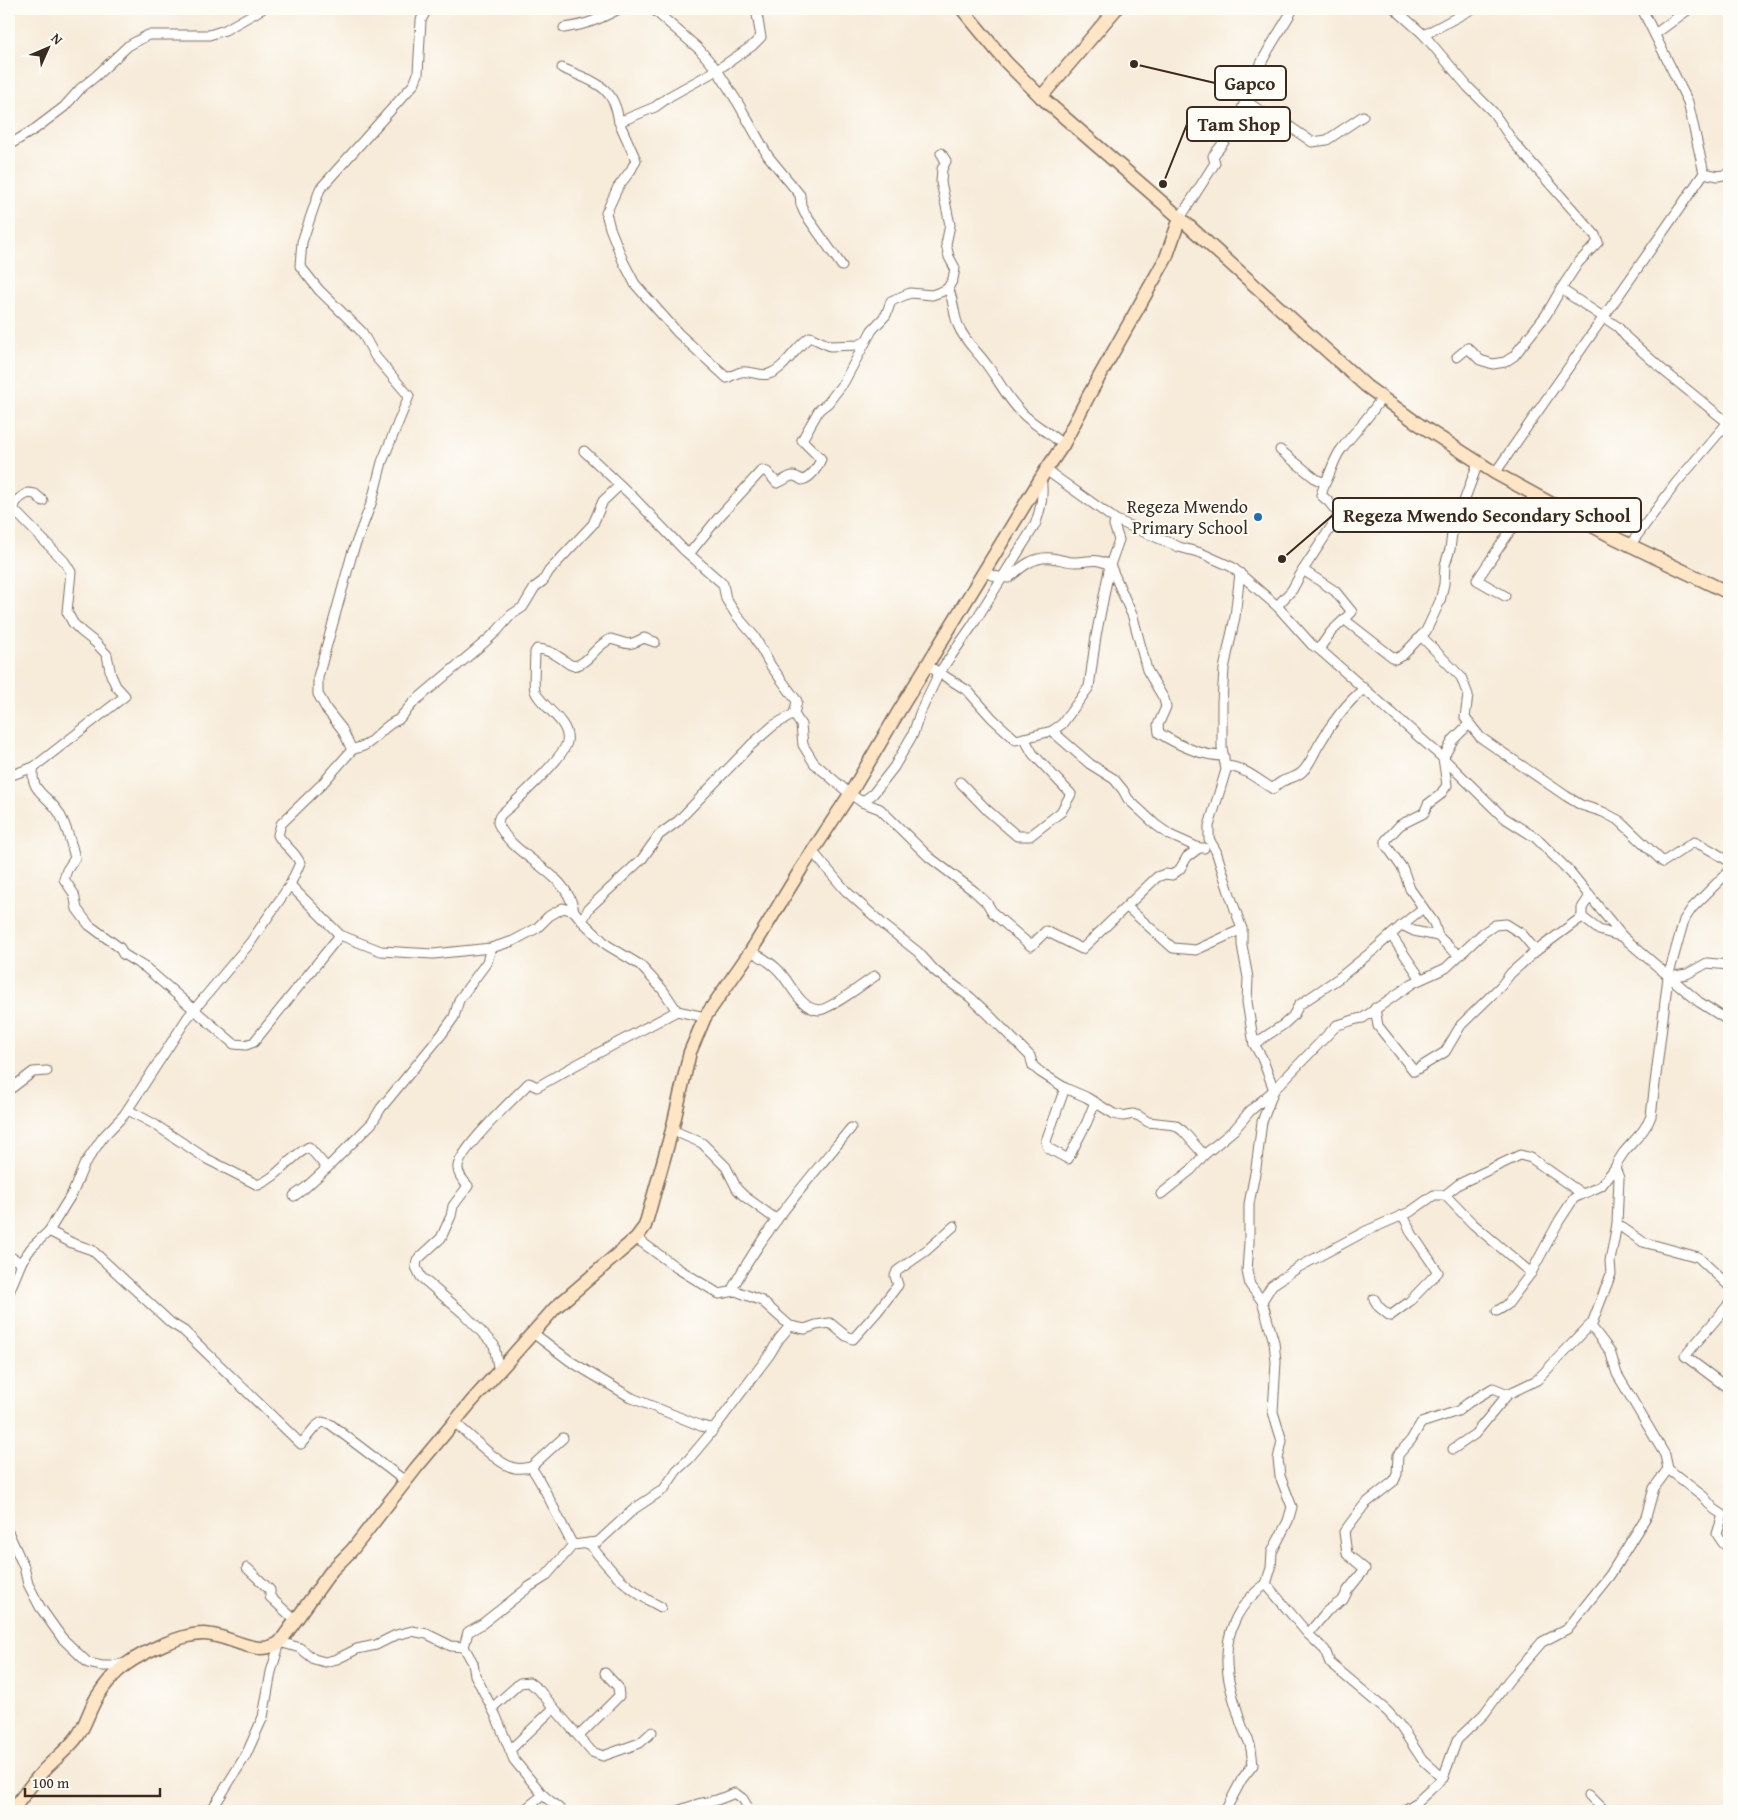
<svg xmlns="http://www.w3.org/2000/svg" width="1738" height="1820" viewBox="0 0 1738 1820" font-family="'Gentium Book Plus',serif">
<rect width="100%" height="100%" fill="#fdfcf7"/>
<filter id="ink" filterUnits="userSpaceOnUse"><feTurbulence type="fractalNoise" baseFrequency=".02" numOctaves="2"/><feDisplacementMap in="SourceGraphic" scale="10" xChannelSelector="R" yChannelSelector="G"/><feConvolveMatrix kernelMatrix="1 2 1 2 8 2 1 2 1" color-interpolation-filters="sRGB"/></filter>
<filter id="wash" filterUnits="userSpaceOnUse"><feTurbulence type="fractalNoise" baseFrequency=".0096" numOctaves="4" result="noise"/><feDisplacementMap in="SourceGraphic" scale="20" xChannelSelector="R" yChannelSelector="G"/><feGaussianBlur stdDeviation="1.12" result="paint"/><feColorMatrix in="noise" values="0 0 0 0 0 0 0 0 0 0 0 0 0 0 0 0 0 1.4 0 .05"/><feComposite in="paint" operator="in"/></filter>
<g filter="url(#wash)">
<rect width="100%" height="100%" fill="#f7ebd9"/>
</g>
<g filter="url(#ink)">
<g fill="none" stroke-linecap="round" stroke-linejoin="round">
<defs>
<g id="street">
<polyline points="653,9 699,49 717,70 738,103 768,156 800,195 801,205 805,214 842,266"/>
<path d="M756,9L761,37L752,46L717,70L670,96L655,107L619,122L636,160L631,170L618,187L606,213L610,228L623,261L635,284L678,333L727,378C731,376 737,373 741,372C750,370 760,377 769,374C785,369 795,347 810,337L830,346L858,345L865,342"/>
<polyline points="1395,9 1424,35 1468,87 1493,112 1514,143 1595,235 1598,242 1578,263 1561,289 1618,327 1626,337 1664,371 1727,422"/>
<polyline points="1642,9 1688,102 1704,173 1718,176 1729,174"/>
<path d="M564,28C589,24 597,20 619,9"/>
<polyline points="1655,34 1689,9"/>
<polyline points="1424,35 1472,9"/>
<path d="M562,68C593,82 614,84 619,122"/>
<polyline points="1246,101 1268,116 1289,126 1312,142 1327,140 1363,116"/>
<polyline points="9,145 35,129 64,107 81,88 96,76 128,46 148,35 209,35 225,30 262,9"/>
<path d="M1180,218L1215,163L1213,156C1237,128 1244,103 1258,70C1267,49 1282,29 1293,9"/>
<path d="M948,288C954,300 953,313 958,325C964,341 978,352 987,365C999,381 1007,398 1021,412C1034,426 1050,432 1063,445"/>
<polyline points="1457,357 1468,348 1480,360 1493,364 1505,362 1514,356 1546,315 1561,289"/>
<path d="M1280,450L1316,479L1325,483C1331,473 1333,461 1340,451C1353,433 1370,417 1382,397"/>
<polyline points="584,451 635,499 683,549 723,584 726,599 737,616 754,636 771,666 797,701 794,714 801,725 803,745 814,763 850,794 862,802 880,809 929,857 974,891 987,903 993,913 1031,946 1046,931 1082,949 1157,877 1165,874 1172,875 1180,869 1187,857 1199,848"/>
<polyline points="1046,470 1116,520 1179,547 1201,553 1232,567 1277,606 1312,645 1319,649 1443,758 1503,817 1536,838 1571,873 1623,937 1699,1002 1729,1021"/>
<polyline points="1495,473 1704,173"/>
<path d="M9,510H14L64,561L71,572L67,612L73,623L82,632L96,643L107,655L111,675L116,686L125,696L34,767C28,791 48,795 59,813C67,826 71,843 75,858L67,870L64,879L74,894L77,909L89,925L120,948L123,954L146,968L234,1044L246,1045L254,1042L340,935"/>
<path d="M14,510C14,500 21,497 28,493L35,494L43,501"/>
<polyline points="1630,545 1676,483 1724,427 1727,422 1729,424"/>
<path d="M689,554L719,517L762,470L767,472L777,483C790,479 789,471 802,480C811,478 818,467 821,459L802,440L819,410L828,403L844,382L872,330L886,315L891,301L910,293L932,295L943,291L948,288L953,279L955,268L949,257L946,244L950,225L941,182L942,169L946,161L941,153"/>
<path d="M983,572L998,577L1009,578C1021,567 1034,556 1051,558C1060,559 1067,562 1075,562C1092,562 1092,557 1110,565L1133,617L1147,670L1164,699L1166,707L1158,725L1159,733C1178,745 1201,756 1224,756"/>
<polyline points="1240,573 1235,617 1224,669 1222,702 1222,748 1226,770 1209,826 1209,839 1216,851 1228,889 1242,929 1242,945 1248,978 1247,1002 1254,1044 1262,1058 1274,1090 1262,1122 1256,1168 1249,1204 1249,1243 1247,1271 1250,1285 1262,1301 1274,1342 1276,1362 1273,1412 1282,1441 1278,1459 1280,1476 1292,1507 1288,1521 1272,1552 1271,1568 1266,1584 1308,1634 1325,1650 1330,1663 1387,1711 1398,1723 1422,1759 1443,1778"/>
<polyline points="1505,596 1477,580 1535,494"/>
<polyline points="1277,606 1292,590 1303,570"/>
<path d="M1345,620L1395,659L1403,655L1421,636L1461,677L1468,695L1465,718L1480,737L1566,796L1581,805L1603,812L1620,821L1663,862L1694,842C1706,846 1718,855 1729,861"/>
<polyline points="1421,636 1426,631 1440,601 1444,584 1445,565 1450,549 1452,534 1478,463"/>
<polyline points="1319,649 1331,632 1352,612 1335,591 1303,570 1339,515 1329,502 1321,495 1325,483"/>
<polyline points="927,665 968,691 992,718 1016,740 1052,731 1062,724 1089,687 1096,636 1110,565 1119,540 1114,525 1116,520"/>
<polyline points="1052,731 1090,764 1114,779 1123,790 1128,799 1156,825 1170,835 1199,848 1204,848"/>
<path d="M352,750C357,747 362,748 367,744C376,738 387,723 398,720L414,702L485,642L497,631L511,615L523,607L535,587L543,581L549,571L593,524L603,501L620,485"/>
<path d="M1226,766C1244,767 1258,780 1273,789C1282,777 1292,781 1302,772C1310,765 1314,752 1320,743C1330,725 1348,701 1364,689"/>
<polyline points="9,776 34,767"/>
<polyline points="960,782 987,810 1017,836 1030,836 1061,812 1071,794 1033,754 1024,738"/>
<path d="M862,802L873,794L894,767L913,734L920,713L939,673L972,626L1035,525C1041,508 1044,495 1041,477"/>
<polyline points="812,851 846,891 885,926 918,952 935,971 970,997 988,1014 1030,1056 1033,1066 1040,1072 1065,1088 1086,1097 1114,1114 1123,1116 1133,1114 1139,1116 1148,1122 1175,1125 1183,1131 1204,1155"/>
<polyline points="290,885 340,935 381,951 433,954 491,948 513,941 537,928 549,916 563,908 574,911 582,921 607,945 640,965 663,990 677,1011 705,1017"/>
<polyline points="1127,907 1173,948 1196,950 1242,929"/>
<path d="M574,911C567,870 513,859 498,823C498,814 506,811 512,805C524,793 564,757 567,742C571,721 540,706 535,691C533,684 535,660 535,652L537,649C544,649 554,653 559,657C567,661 570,669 580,664C592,658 597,644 611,639C629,644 626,647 644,638L655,642"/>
<polyline points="1582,917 1582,908 1590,896"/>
<polyline points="582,921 589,908 642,859 659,835 678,821 751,745 774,725 794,714"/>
<polyline points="1402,925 1423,908"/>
<polyline points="1391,935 1421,979"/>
<polyline points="1438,936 1434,923 1410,889 1403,869 1386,845 1386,840 1400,825 1424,813 1428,804 1440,795 1447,785 1443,758 1453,740 1469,724"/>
<path d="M751,951C759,956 769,961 776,968C790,980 799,1009 819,1010C829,1010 865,983 875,976"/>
<polyline points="1668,977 1687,974 1707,963 1729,965"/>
<polyline points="1375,1008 1378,1026 1414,1071 1445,1052 1461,1025 1501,986 1511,973 1536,951"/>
<polyline points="1254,1044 1283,1025 1293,1016 1299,1005 1339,978 1375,949 1402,925 1414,931 1438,936 1451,949 1460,955"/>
<polyline points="1065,1088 1046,1141 1048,1148 1068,1159 1087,1122 1095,1102"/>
<polyline points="9,1090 33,1072 47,1071"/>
<path d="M128,1110L154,1124L207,1159L258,1185C279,1177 290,1156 309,1147L327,1168L372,1123L381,1108L442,1034L454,1017L459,1000L487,962L491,948"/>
<polyline points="672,1130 702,1143 726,1167 737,1189 744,1196 777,1220"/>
<path d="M1161,1194L1191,1170L1204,1155L1235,1129L1250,1111L1274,1090L1337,1025C1347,1023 1353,1019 1363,1018L1413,983L1446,968L1483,933L1495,925L1506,924L1522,934L1536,951L1582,917L1599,930L1623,937"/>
<polyline points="1445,1195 1459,1184 1520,1155 1531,1158 1581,1193"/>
<polyline points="294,1196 305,1188 327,1168"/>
<polyline points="1617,1224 1643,1242 1698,1257 1729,1286"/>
<polyline points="49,1231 72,1243 92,1250 171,1323 184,1331 301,1444 315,1427 322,1422 330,1424 405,1481"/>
<polyline points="636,1238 677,1268 719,1294 736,1291 762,1301 790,1326 805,1329 816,1325 830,1323 846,1336 853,1339 877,1312 898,1285 895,1276 897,1271 927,1250 954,1226"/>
<polyline points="9,1256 21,1263"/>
<path d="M731,1291C763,1231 808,1180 851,1128"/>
<path d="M9,1292L22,1261L32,1247L49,1231L73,1192L84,1165L103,1137L124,1115L188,1017L250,943L290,885L300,863C295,851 284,846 278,835L281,824L322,784L352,750L342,729L327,710L318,694V677L352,554L372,501L382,462L409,396L375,356L362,332L319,290L300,266L302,242L320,189L414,84L418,74L421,20L427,9"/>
<polyline points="1374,1299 1379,1307 1390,1316 1409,1302 1438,1272 1412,1234 1403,1215"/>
<polyline points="1262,1301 1272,1285 1299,1267 1366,1231 1410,1212 1434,1195 1445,1195 1473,1224 1531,1273 1559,1221 1574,1198 1601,1186 1615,1168"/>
<polyline points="1729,1304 1685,1356 1729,1389"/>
<polyline points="1497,1311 1507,1305 1531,1273"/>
<polyline points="533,1333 570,1361 632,1398 701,1426 711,1428 716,1426"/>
<path d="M499,1372L494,1345L463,1313L421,1277L416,1267L417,1260L441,1238L451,1216L453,1206L468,1186C463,1180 457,1174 458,1166C462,1147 514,1098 529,1083L537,1087L574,1066L677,1011"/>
<path d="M454,1422C468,1433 499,1466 515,1468C520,1469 526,1468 531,1467C548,1492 558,1519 573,1545L545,1577L529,1587L482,1624L468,1632L464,1647"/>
<polyline points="1453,1449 1475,1434 1508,1394 1537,1380 1593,1322"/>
<polyline points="531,1467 563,1438"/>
<polyline points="1668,1469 1703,1496 1714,1509 1723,1515 1717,1534 1723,1543 1729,1548"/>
<polyline points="9,1534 24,1567 28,1584 40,1607 62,1638 88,1663 102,1666 113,1666 126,1663"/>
<path d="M589,1543C609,1570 630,1592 661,1607"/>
<polyline points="573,1545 598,1542 634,1509 664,1489 677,1470 689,1459 710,1434 770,1354 779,1339 790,1326"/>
<polyline points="247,1568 270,1590 270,1597 296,1621"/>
<polyline points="1308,1634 1327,1611 1343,1600 1348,1590 1365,1569 1347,1554 1344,1532 1365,1504 1394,1481 1397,1474 1398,1455 1411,1440 1421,1423 1458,1411 1468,1403 1493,1388 1508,1394"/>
<polyline points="492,1708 520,1683 529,1682 539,1690 554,1708"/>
<polyline points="579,1736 619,1696 618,1687 605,1673"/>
<polyline points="510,1750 554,1708 592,1752 603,1756 640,1743 652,1732"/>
<polyline points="1589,1795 1605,1811"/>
<polyline points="211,1811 246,1755 263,1717 271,1672 280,1642 300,1648 314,1659 325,1662 337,1659 357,1649 376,1645 396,1635 412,1631 427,1634 451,1646 464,1647 473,1663 475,1675 496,1716 514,1760 543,1795 562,1811"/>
<polyline points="523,1811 543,1795"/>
<polyline points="677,1811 698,1804 717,1800 735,1793 743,1799 750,1811"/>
<path d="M1225,1811L1242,1779L1253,1765C1252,1758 1252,1749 1249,1742C1246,1735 1242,1728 1240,1720C1236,1706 1230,1690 1228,1675C1223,1638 1235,1606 1266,1584"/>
<path d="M1403,1811L1416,1803L1443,1778L1457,1740L1484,1714L1509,1680L1542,1642L1567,1629L1610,1575L1646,1517L1654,1488L1668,1469L1665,1455L1617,1374L1610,1351L1591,1326L1611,1274L1610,1261L1617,1224L1619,1178L1615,1168C1622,1147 1644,1137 1651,1116L1668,977L1684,920L1692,908L1729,871"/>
</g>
<g id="secondary">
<polyline points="962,9 1006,62 1041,97 1180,218 1366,386 1417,423 1495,473 1607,534 1729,593"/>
<polyline points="1041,97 1116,9"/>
<path d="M12,1811C23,1796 34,1780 47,1767C57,1757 69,1748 77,1737C86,1725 89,1710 97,1697C115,1668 134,1657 164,1644C177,1639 190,1634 204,1634C229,1634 257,1659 280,1642L332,1570L352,1550L416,1468L472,1401L555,1308L636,1238L645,1226L672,1130L690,1052L705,1017L751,951L801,869L850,794L899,711L1046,470L1063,445L1089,395L1166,258L1180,218"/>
</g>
</defs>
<use href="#street" stroke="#7d6e5f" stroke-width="11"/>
<use href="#secondary" stroke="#7d6e5f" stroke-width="15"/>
<use href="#street" stroke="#fff" stroke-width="9"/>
<use href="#secondary" stroke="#fee5c5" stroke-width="12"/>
</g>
</g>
<circle fill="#1f6fb2" stroke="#fdfcf7" stroke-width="2" cx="1258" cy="517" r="5"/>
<g text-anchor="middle" stroke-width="4" stroke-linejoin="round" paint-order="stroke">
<g font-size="18" fill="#3b2a1e" stroke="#fdfcf7" text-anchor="end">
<text x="1248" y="513">Regeza Mwendo<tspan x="1248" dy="21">Primary School</tspan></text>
</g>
</g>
<path fill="none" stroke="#3b2a1e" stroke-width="2" d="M1134 64L1215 83M1163 184L1187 124M1282 559L1333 515"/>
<g fill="#3b2a1e" stroke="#fdfcf7" stroke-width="2">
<circle cx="1134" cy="64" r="5"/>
<circle cx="1163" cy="184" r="5"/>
<circle cx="1282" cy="559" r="5"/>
</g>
<g fill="#fdfcf7" stroke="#3b2a1e" stroke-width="2">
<rect x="1215" y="66" width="71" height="34" rx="5"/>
<rect x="1187" y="107" width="103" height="34" rx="5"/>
<rect x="1333" y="498" width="308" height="34" rx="5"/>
</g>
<g font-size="19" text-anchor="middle" font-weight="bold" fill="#3b2a1e">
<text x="1250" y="90">Gapco</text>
<text x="1239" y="131">Tam Shop</text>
<text x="1487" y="522">Regeza Mwendo Secondary School</text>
</g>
<rect width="1738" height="1820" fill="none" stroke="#fdfcf7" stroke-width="30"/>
<g transform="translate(48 48) rotate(45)" stroke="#fdfcf7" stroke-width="4" paint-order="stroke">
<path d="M0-4L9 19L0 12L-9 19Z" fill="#3b2a1e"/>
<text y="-8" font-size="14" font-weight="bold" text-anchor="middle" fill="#3b2a1e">N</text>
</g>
<path d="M25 1788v8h135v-8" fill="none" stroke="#3b2a1e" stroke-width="2.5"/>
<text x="32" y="1788" font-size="15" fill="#3b2a1e" stroke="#fdfcf7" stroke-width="4" paint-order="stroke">100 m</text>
</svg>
